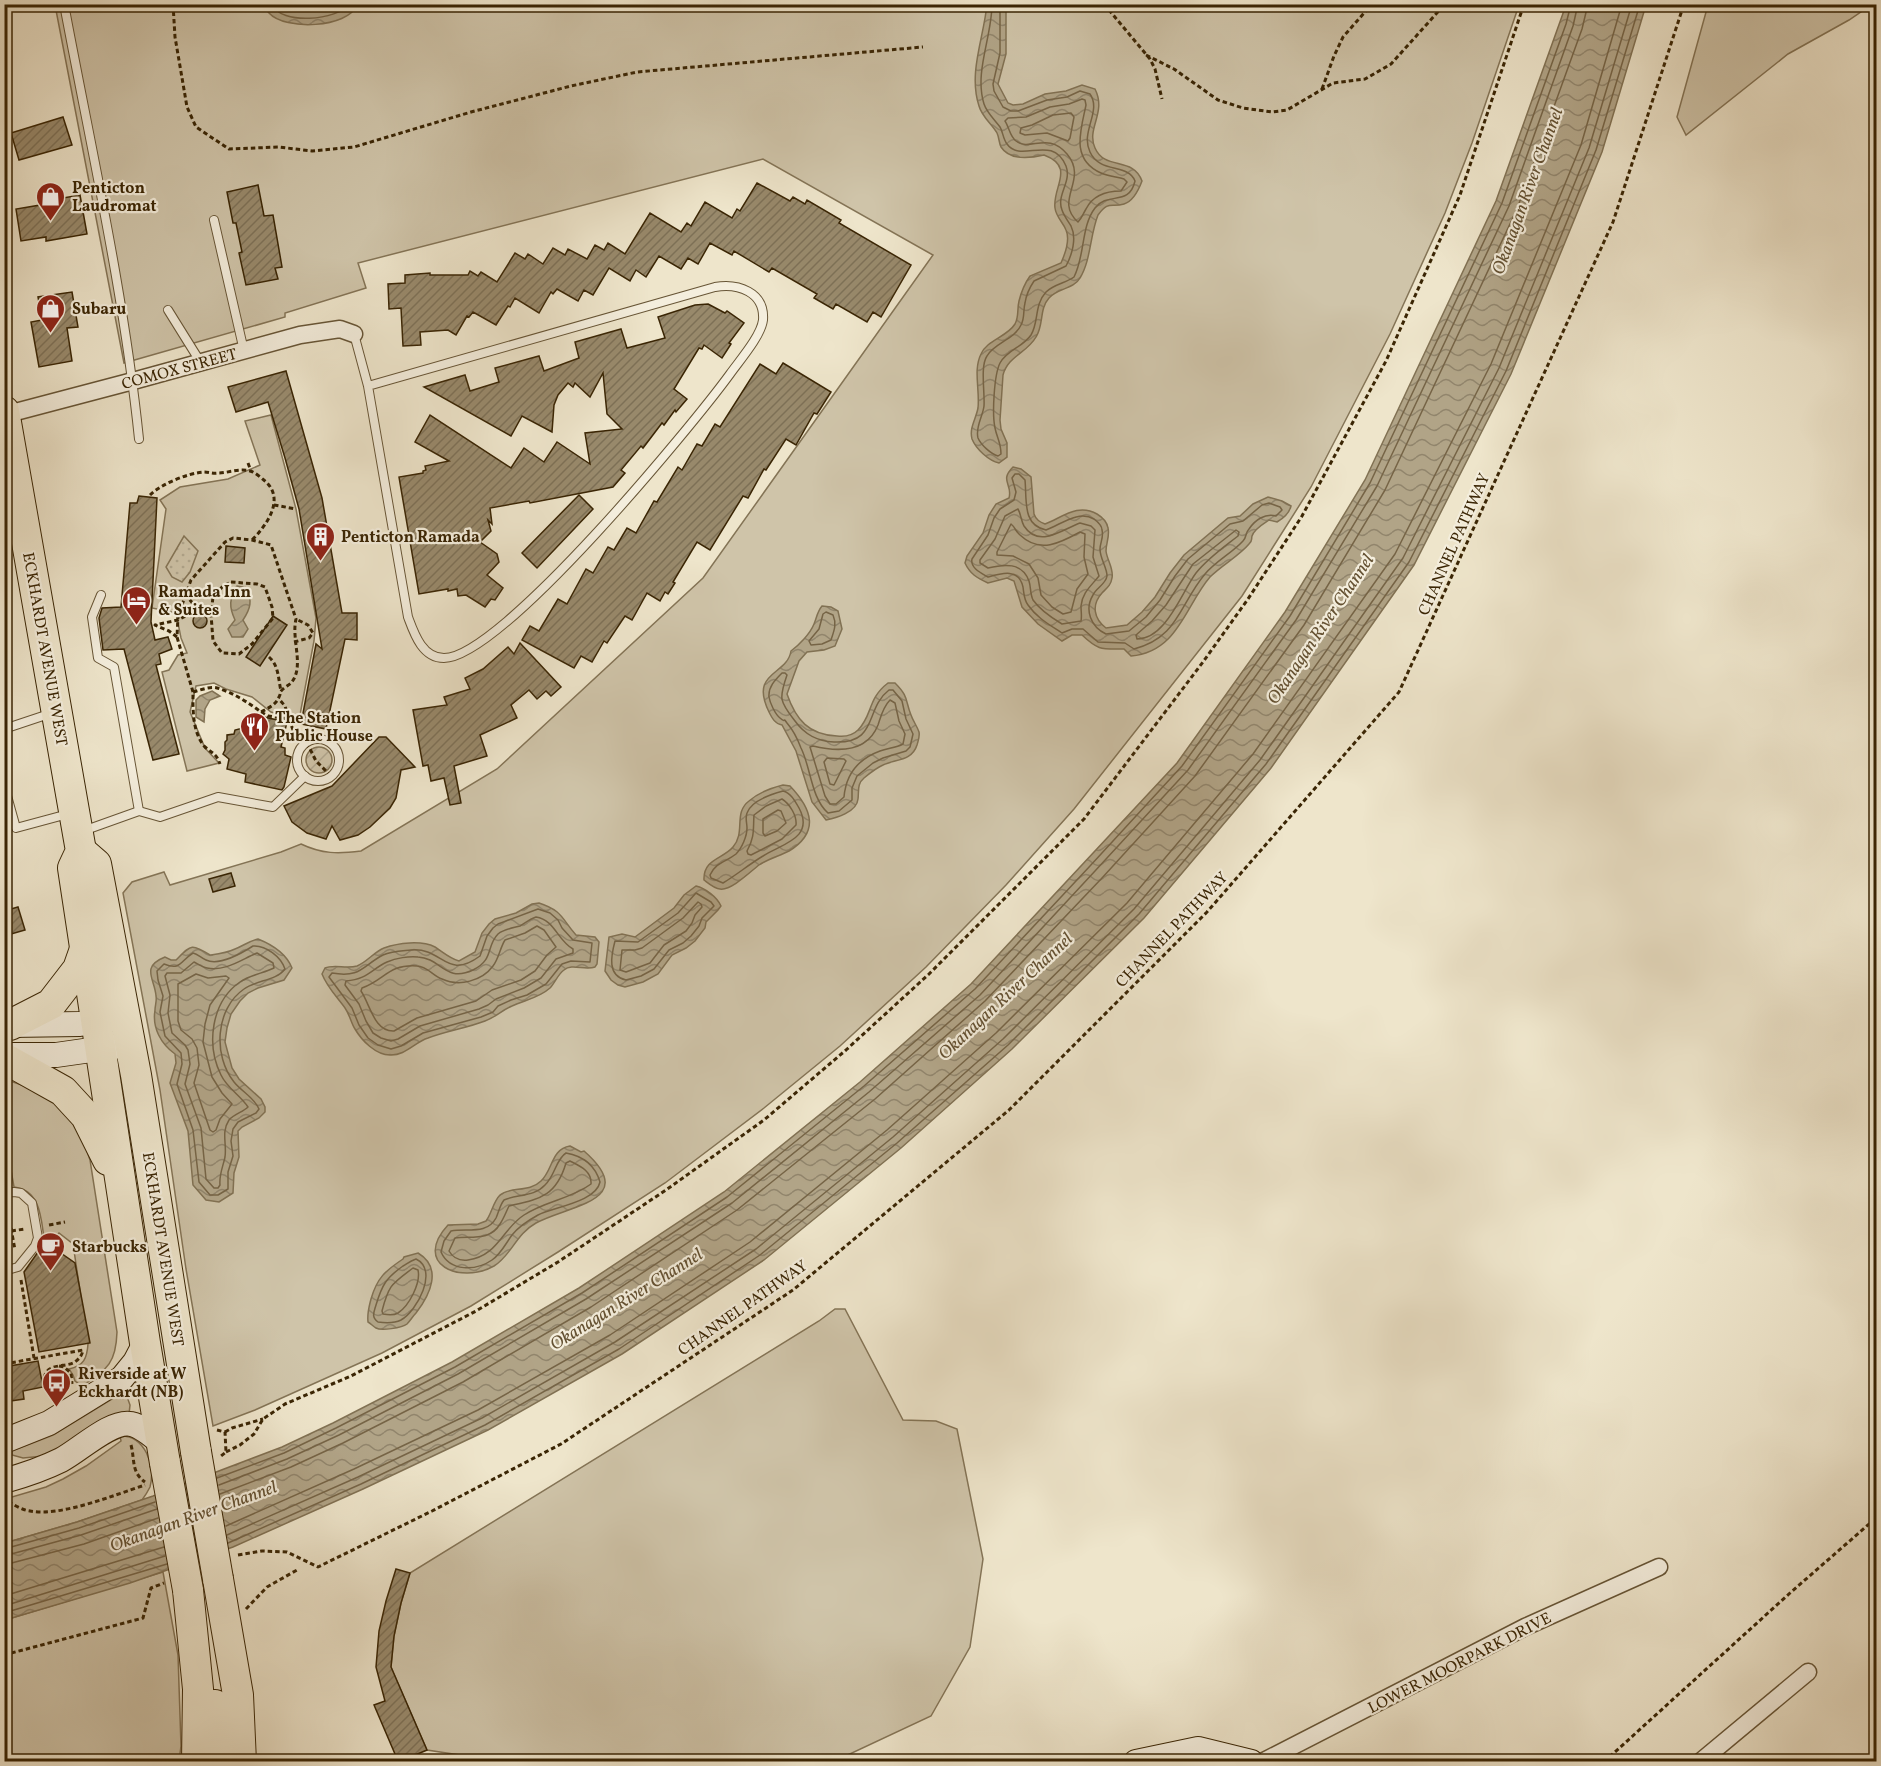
<svg xmlns="http://www.w3.org/2000/svg" width="1881" height="1766" viewBox="0 0 1881 1766" font-family="Vollkorn,serif">
<defs>
<pattern id="park-dots" width="8" height="8" patternUnits="userSpaceOnUse" patternTransform="scale(1.5)"><rect width="8" height="8" fill="#cfc4a9"/><path d="M2 2h.1M6 6h.1" fill="none" stroke="#b2a890" stroke-width="1.8" stroke-linecap="round"/></pattern>
<pattern id="garden-furrows" width="10" height="10" patternUnits="userSpaceOnUse" patternTransform="scale(1.5)"><rect width="10" height="10" fill="#cfc4a9"/><path d="M-1 1l2-2M0 10L10 0M9 11l2-2" fill="none" stroke="#b2a890"/></pattern>
<pattern id="water-waves" width="16" height="10" patternUnits="userSpaceOnUse" patternTransform="scale(1.5)"><rect width="16" height="10" fill="#b1a487"/><path d="M0 5q4-4 8 0t8 0" fill="none" stroke="#91856c"/></pattern>
<pattern id="building-hatch" width="6" height="6" patternUnits="userSpaceOnUse" patternTransform="scale(1.5)"><rect width="6" height="6" fill="#98896b"/><path d="M-1 1l2-2M0 6l6-6M5 7l2-2" fill="none" stroke="#7d7056"/></pattern>
</defs>
<rect width="100%" height="100%" fill="#eee5cb"/>
<filter id="stains"><feTurbulence type="fractalNoise" baseFrequency=".00333" numOctaves="4"/><feColorMatrix values="0 0 0 0 .2 0 0 0 0 .09 0 0 0 0 .02 0 0 0 .5 -.17"/></filter>
<radialGradient id="worn" r=".72"><stop offset=".6" stop-color="#630" stop-opacity="0"/><stop offset="1" stop-color="#630" stop-opacity=".3"/></radialGradient>
<g fill="#cfc4a9" stroke="#847456" stroke-width="1.5">
<path d="M55,5H1519L1472,143L1445,213L1390,334L1311,487L1242,596L1074,809L1006,885L926,967L840,1046L764,1108L665,1183L558,1252L471,1306L382,1353L255,1410L213,1426L186,1269L160,1090L123,893L132,882L164,872L170,885L281,852L301,844C322,854 338,854 361,851L497,769L703,578L933,255L763,159L358,263L366,288L285,313V317L124,363Z"/>
<polygon points="1708,5 1708,4 1871,5 1849,20 1788,54 1686,135 1677,117"/>
<polygon points="271,415 296,509 316,618 314,641 299,720 271,712 252,697 226,689 214,683 196,686 190,712 205,748 219,763 187,771 162,672 169,670 178,655 187,653 181,638 176,613 152,608 166,509 160,500 180,487 228,479 260,465 245,421"/>
<path d="M4,1079C15,1083 26,1086 36,1091C63,1104 82,1131 90,1160L117,1332C116,1364 107,1369 82,1386L75,1381L73,1375L69,1369C84,1366 87,1358 88,1344L73,1244L59,1233L51,1243L44,1238C41,1217 40,1190 14,1187L11,1170L5,1161Z"/>
<polygon points="835,1309 845,1309 903,1420 936,1421 957,1429 983,1559 970,1647 931,1716 837,1760 824,1762 506,1762 427,1750 391,1667 394,1636 401,1603 410,1573 819,1321"/>
<polygon points="125,1391 130,1405 129,1414 44,1456 23,1458 12,1455 12,1451 53,1435"/>
<path d="M120,1436C145,1435 156,1466 150,1487C148,1491 145,1496 142,1500L77,1522L5,1543V1499L46,1487L63,1479L86,1466L121,1441Z"/>
<polygon points="163,1572 178,1655 181,1746 179,1761 5,1762 5,1620"/>
</g>
<polygon fill="url(#park-dots)" stroke="#847456" stroke-width="1.5" points="184,536 198,551 190,572 182,582 172,577 166,567"/>
<circle fill="url(#garden-furrows)" stroke="#847456" stroke-width="1.5" cx="319" cy="760" r="13"/>
<g fill="url(#water-waves)" stroke="#817153" stroke-width="1.5">
<path d="M987,4L1006,5V54L998,84L1008,103L1013,105L1023,104L1045,94L1066,91L1082,85L1095,89C1107,113 1086,128 1095,148C1105,171 1133,156 1142,181C1139,189 1134,201 1124,204C1111,208 1109,200 1098,215C1090,235 1091,260 1080,278C1074,289 1058,288 1049,298C1039,309 1044,325 1036,337C1027,353 1008,356 1003,375L1000,420L1001,429L1007,443V457L999,463C989,461 976,449 972,439C969,428 976,419 978,408C980,390 973,370 981,354C987,340 1007,337 1015,324C1019,317 1017,309 1019,301C1021,293 1025,283 1030,276L1061,263C1065,254 1070,239 1066,230C1063,222 1056,217 1055,208C1052,187 1076,167 1044,155C1031,158 1010,161 1001,147C999,143 999,137 997,133C992,124 982,117 979,106C968,73 984,37 987,4Z"/>
<path d="M264,5H357C348,28 285,31 269,13C267,11 265,7 264,5Z"/>
<polygon points="1566,5 1646,5 1602,152 1511,374 1414,565 1271,768 1144,918 1012,1049 901,1148 764,1260 622,1354 488,1430 363,1489 233,1547 130,1583 5,1620 5,1543 77,1522 153,1496 282,1447 333,1423 452,1362 579,1288 724,1192 860,1082 971,984 1177,763 1285,612 1365,480 1496,201"/>
<path d="M1013,467L1021,469L1031,477L1034,514C1036,520 1040,522 1045,524C1063,517 1078,503 1097,514C1102,517 1107,522 1108,528C1110,536 1106,543 1106,551C1107,560 1114,569 1112,578C1111,585 1107,588 1102,593C1091,605 1094,619 1106,628L1127,625L1142,612L1155,597L1170,573L1184,555L1228,518L1240,516L1253,504L1268,497L1282,501L1291,506C1289,514 1284,518 1277,522L1269,520C1263,524 1254,529 1252,536C1251,540 1253,540 1249,544C1239,556 1222,565 1210,577C1185,606 1178,652 1131,656L1124,649C1102,649 1099,651 1082,635H1072L1062,641L1038,624L1022,607L1014,581L1007,578L988,583C977,578 970,574 965,563L967,556L983,533L989,515L996,504L1009,498C1013,484 999,481 1013,467Z"/>
<path d="M237,586L247,588C252,601 251,608 243,620L248,629L243,637H232L228,629L235,620C229,607 229,599 237,586Z"/>
<path d="M822,606L831,607L838,611L842,629L835,646L824,650L807,652L799,661L787,694C796,720 809,735 837,736C845,737 852,736 858,730C873,715 867,699 888,683H895C909,697 905,700 911,715C913,721 917,726 919,732C920,737 918,741 917,745C912,761 896,759 883,765C876,768 870,773 864,778C857,784 859,790 858,799C857,812 836,818 826,820L812,802L796,751L782,725C775,724 772,718 769,712C749,671 787,676 791,651C799,645 810,634 814,624C817,617 817,612 822,606Z"/>
<polygon points="212,691 220,696 210,700 205,709 204,722 196,717 196,700 200,696"/>
<path d="M783,785L790,786C812,809 820,832 789,851C779,856 768,859 759,865C751,871 731,891 720,889C715,889 708,883 704,880C703,859 723,859 733,847C746,832 733,813 749,801C758,793 771,788 783,785Z"/>
<path d="M696,886C705,888 717,897 721,906L718,910L706,922L705,928L695,941L686,948L672,955L658,974L643,982L625,987L618,985L611,980L605,971L609,937L622,934L635,937L674,908L684,895Z"/>
<path d="M539,903C563,911 561,918 576,935L595,937L599,942L597,964L595,967C585,971 572,963 564,970C558,974 555,983 550,988C539,998 525,1000 512,1006C502,1010 496,1017 485,1021C467,1028 446,1031 428,1038C415,1042 405,1056 390,1055C376,1055 362,1041 355,1029C351,1023 350,1015 345,1008C337,997 327,987 322,974L325,968C334,964 346,969 357,966C367,962 374,952 384,948C398,943 421,940 435,947C443,952 449,958 459,961L475,952L482,933L489,924L495,919L516,913L532,904Z"/>
<path d="M258,939C273,945 286,953 292,968L284,980L258,988L248,993L240,1001L231,1014L227,1028L225,1042L232,1068L239,1079L261,1099L265,1107V1112L259,1118L242,1127L238,1131L239,1157L234,1173L233,1193L219,1202L206,1200L193,1185L188,1131L170,1083L176,1063L175,1054C161,1044 152,1028 155,1010C155,1005 157,1001 156,996C155,979 140,967 165,957L171,960H176C191,945 191,943 210,955C218,954 227,953 235,949C243,946 249,941 258,939Z"/>
<path d="M570,1146L581,1152L584,1151C641,1201 569,1205 536,1223C516,1234 511,1256 494,1266C460,1285 412,1264 448,1225L478,1224L486,1221C492,1213 493,1202 500,1195C510,1186 529,1193 541,1181C553,1170 551,1149 570,1146Z"/>
<path d="M418,1253C443,1268 430,1295 416,1313C413,1316 410,1321 407,1324C402,1328 381,1331 376,1328C374,1327 370,1323 368,1322C367,1313 369,1307 371,1299C377,1278 385,1271 403,1259L404,1257Z"/>
</g>
<g fill="none" stroke-linecap="round" stroke-linejoin="round">
<g stroke="#766446" stroke-width="1.5">
<path d="M271,4C282,26 336,20 351,4"/>
<path d="M280,4C299,14 320,11 339,4"/>
<path d="M992,4C992,37 974,72 984,104C987,113 995,120 1000,127C1003,132 1003,139 1007,144C1021,164 1052,133 1066,166C1072,182 1056,195 1062,210C1064,216 1068,221 1071,226C1077,238 1072,255 1066,266L1034,281C1030,287 1026,296 1025,303C1023,310 1025,318 1021,325C1014,340 994,343 987,356C980,366 985,393 984,406C983,416 975,427 978,438C981,445 991,454 998,456L1001,454C1001,443 997,438 995,428C992,414 994,375 1000,363C1007,350 1023,347 1031,335C1039,322 1034,305 1046,292C1054,284 1066,283 1074,277C1085,256 1081,226 1095,208C1108,191 1129,207 1135,181C1128,163 1100,174 1090,152C1080,132 1102,111 1090,94L1080,91L1067,97L1047,100L1018,111H1011L1003,107L994,91L993,84L1000,53V4"/>
<path d="M1082,99L1085,100L1086,105C1081,130 1070,159 1101,173C1108,176 1117,177 1124,179L1127,182L1121,191C1106,191 1093,195 1086,209C1083,214 1082,218 1078,222C1053,200 1089,180 1067,154C1048,131 1030,152 1016,141C1010,137 1009,127 1005,121L1008,118L1026,117L1050,107L1069,104Z"/>
<polygon points="1071,113 1074,117 1070,138 1068,141 1047,133 1025,135 1020,133 1021,128 1032,125 1053,115"/>
<path d="M1015,474H1019L1025,480C1027,500 1022,525 1046,530C1062,524 1078,510 1094,519C1098,522 1102,526 1102,530C1104,537 1100,543 1100,549C1100,559 1107,567 1107,576C1106,584 1096,588 1093,595C1084,610 1091,627 1106,634L1129,631L1146,617L1160,600L1175,576L1188,559L1230,524L1243,521L1262,505L1269,503L1280,507L1282,510L1276,516C1265,513 1255,520 1249,529C1245,533 1247,537 1243,541C1232,553 1216,561 1205,574C1179,605 1178,638 1134,649L1125,643L1098,642L1083,629H1072L1062,633C1050,625 1037,618 1028,605C1024,600 1024,594 1023,587C1019,568 1002,573 988,577C981,573 970,568 972,559L988,535L994,518L1000,509L1014,500L1016,492L1012,478Z"/>
<path d="M1018,509C1021,514 1021,521 1024,526C1039,549 1063,529 1080,523L1091,526L1095,530L1093,557L1099,576C1091,586 1082,593 1081,606C1081,612 1082,616 1081,621L1062,624C1052,618 1040,610 1033,600C1030,594 1031,587 1029,581C1022,562 1004,564 988,568L980,563V560L995,539L1005,516Z"/>
<path d="M1011,524C1015,527 1016,532 1020,535C1040,554 1060,543 1080,532L1085,534L1084,557L1088,574L1077,589L1071,612L1063,614L1052,607L1041,595L1038,578L1029,564L1013,556L997,555V552Z"/>
<path d="M1236,530L1239,532L1238,536C1224,547 1208,558 1196,573C1181,593 1166,639 1137,639L1136,635L1152,621L1166,605L1193,564Z"/>
<path d="M826,612L833,615C837,624 834,631 831,640L822,644L811,645L809,641L819,629L823,614Z"/>
<path d="M782,673H785L787,675C779,698 779,701 795,721C805,735 817,741 834,742C879,744 864,709 889,690H893L902,701L906,719L913,734L910,747L906,751L883,758L873,763L857,776L852,788V800L839,811L828,813C811,798 811,768 801,748C798,740 793,730 787,723C782,716 787,724 780,718C775,714 770,703 769,697C768,687 775,680 782,673Z"/>
<path d="M890,700L895,703L899,721L905,734L903,744C896,748 888,748 880,751C858,759 846,774 844,797L836,804H830L825,796L810,747L813,746C838,752 867,753 878,725C881,716 883,707 890,700Z"/>
<polygon points="827,758 844,759 846,761 834,785 830,784 824,762"/>
<path d="M783,791C791,793 795,801 799,808C815,838 782,844 763,856C748,865 738,874 723,883L711,878L710,875C716,862 726,862 736,854C742,848 747,836 747,828C747,823 745,818 747,813C751,801 772,794 783,791Z"/>
<path d="M782,799C790,804 797,816 796,825L782,839L751,855L748,854L747,851C755,837 753,829 754,815L766,806Z"/>
<polygon points="778,810 781,811 786,823 777,831 765,836 763,833 763,819"/>
<path d="M696,893L711,902L714,906L702,918L699,926L691,936L683,943L669,950L654,969L641,976L626,980C607,976 611,956 615,941L638,942L678,913Z"/>
<polygon points="698,902 701,904 702,907 695,915 692,923 686,931 664,945 650,963 626,972 620,970 622,950 635,950 642,948 683,918"/>
<path d="M538,909L550,913L558,920L562,928L573,940L592,943L590,962L571,961L562,964L546,984L527,995L511,1000L498,1006L493,1012L481,1017L423,1033L401,1046L391,1049L378,1045L368,1038L359,1025L352,1008L329,977L332,973C361,978 362,966 383,955C392,951 401,951 411,950C443,947 446,981 480,956L487,936L493,928L498,924Z"/>
<path d="M536,917C555,920 557,940 573,949V953L556,959L541,978L524,988L496,999L488,1005L479,1009L420,1026L398,1039L391,1041L381,1038L373,1033L366,1021L359,1004L345,985L346,981C368,979 370,970 387,962C396,958 409,956 418,957C441,958 445,983 473,970C494,960 486,946 498,934C504,929 513,928 520,926C525,923 530,919 536,917Z"/>
<path d="M537,926L544,930L556,947L547,955L535,971L521,980L492,990L476,1001L417,1018L394,1031C374,1032 370,1004 361,991L362,988C385,980 388,964 417,966C427,966 433,976 442,979C459,987 482,981 493,966C499,958 500,948 505,940L525,933Z"/>
<path d="M253,946C266,945 281,957 285,969C276,981 256,980 244,989C215,1009 213,1056 234,1082C242,1092 254,1097 259,1109L256,1113L238,1122L233,1129L231,1141L233,1156L228,1172V1189L218,1195H210L199,1182L193,1130L177,1084L182,1064L181,1053L165,1036L160,1012L163,996L158,980L157,971L164,964C181,971 180,961 193,953C198,954 201,958 206,960C219,966 242,953 253,946Z"/>
<path d="M257,953L273,963L274,968C264,973 250,975 240,982C211,1002 206,1045 221,1075C227,1088 240,1095 248,1107C243,1112 234,1114 229,1120C221,1132 227,1144 225,1157C223,1167 219,1174 220,1185L218,1188H214L206,1179L201,1128L185,1084L190,1064L188,1050L185,1045L172,1033L168,1013L170,995L165,976L167,973H181L194,962C198,964 202,967 207,968C225,972 242,959 257,953Z"/>
<polygon points="196,974 208,978 226,976 229,978 210,1005 205,1024 203,1042 212,1077 222,1093 232,1104 220,1119 216,1130 213,1132 210,1130 194,1083 199,1065 197,1048 192,1039 181,1030 178,1021 178,984"/>
<path d="M566,1153C583,1156 595,1165 600,1182C596,1202 554,1207 538,1215C529,1220 519,1226 512,1235C506,1243 501,1254 492,1260C476,1271 450,1272 441,1252L444,1241L451,1231C467,1228 487,1235 496,1218C499,1211 500,1205 504,1200C518,1194 534,1197 545,1185C555,1176 556,1159 566,1153Z"/>
<path d="M570,1161C580,1166 592,1171 591,1184C571,1199 545,1201 524,1215C502,1229 498,1256 468,1260C460,1261 453,1258 449,1251L455,1238C472,1236 490,1241 500,1224C504,1218 506,1212 509,1206C539,1199 556,1197 566,1163Z"/>
<path d="M416,1259C439,1270 417,1311 401,1320C395,1323 385,1323 378,1322C371,1317 374,1312 376,1305C382,1285 386,1278 403,1266C408,1263 410,1261 416,1259Z"/>
<path d="M413,1268L418,1270C421,1283 409,1306 398,1313C393,1316 388,1315 383,1314L382,1311C389,1284 392,1284 413,1268Z"/>
<polyline points="217,1478 284,1453 336,1428 455,1367 582,1293 727,1197 864,1086 975,989 1090,866 1182,766 1290,616 1370,483 1502,203 1566,24 1571,4"/>
<polyline points="219,1485 287,1459 339,1435 458,1374 586,1299 732,1203 869,1092 980,995 1095,871 1188,770 1296,620 1377,486 1509,206 1573,26 1578,4"/>
<polyline points="220,1494 291,1467 343,1443 463,1382 591,1307 737,1210 875,1099 985,1001 1102,878 1195,776 1304,625 1385,490 1517,209 1582,29 1588,4"/>
<polyline points="226,1526 354,1469 478,1410 610,1335 750,1242 887,1130 996,1033 1127,903 1253,754 1395,554 1491,364 1581,145 1622,4"/>
<polyline points="227,1535 358,1477 482,1418 615,1342 756,1249 893,1137 1003,1039 1134,909 1260,760 1403,558 1499,368 1589,148 1632,4"/>
<polyline points="228,1543 361,1484 485,1425 619,1349 760,1255 897,1143 1008,1045 1139,914 1266,764 1409,562 1506,371 1596,150 1640,4"/>
<polyline points="4,1549 79,1528 155,1502"/>
<polyline points="4,1556 81,1535 157,1509"/>
<polyline points="4,1565 84,1544 158,1518"/>
<polyline points="4,1596 164,1547"/>
<polyline points="4,1606 165,1556"/>
<polyline points="4,1613 167,1564"/>
</g>
</g>
<g fill="url(#building-hatch)" stroke="#3a2504" stroke-width="1.5">
<polygon points="63,117 72,145 19,160 11,133"/>
<polygon points="757,183 790,201 793,197 805,204 807,200 841,220 839,223 911,265 881,317 873,312 867,322 836,304 833,309 814,298 817,294 772,268 769,272 734,251 732,255 710,243 698,264 688,258 681,269 659,256 646,277 636,270 630,281 609,268 593,295 584,290 578,301 557,289 553,294 551,292 539,313 515,298 510,307 508,306 496,325 473,312 469,317 467,316 456,335 448,330 420,332 421,345 403,346 401,308 389,309 388,284 405,283 405,275 430,273 430,275 468,275 470,271 478,276 481,272 497,282 515,253 525,259 528,254 543,264 553,248 565,255 568,249 587,259 595,245 604,250 608,243 625,254 650,213 681,232 687,223 691,226 705,202 732,218 737,209 740,211"/>
<polygon points="258,185 264,216 273,215 282,267 275,268 278,279 246,285 239,253 242,252 236,223 233,223 227,192"/>
<polygon points="80,195 87,234 46,241 46,237 21,241 16,209 40,205 40,202"/>
<polygon points="72,292 78,327 67,328 72,361 39,367 31,322 42,320 38,297"/>
<polygon points="708,304 725,313 727,311 744,323 729,343 731,344 722,358 704,345 702,349 699,348 674,389 687,399 676,412 675,410 664,425 662,423 643,448 641,446 621,470 625,473 613,487 530,503 529,501 490,508 492,524 488,520 491,531 480,542 497,554 499,562 487,575 503,588 495,600 491,599 485,607 466,595 458,596 457,589 448,591 448,589 419,594 399,477 423,473 423,471 426,470 425,466 449,461 415,442 430,415 511,468 524,448 544,462 557,442 590,464 585,433 622,429 607,414 603,373 590,397 575,383 573,387 568,383 558,395 554,405 552,432 522,416 511,436 424,387 465,375 470,391 499,382 495,368 539,356 544,371 579,358 575,342 621,329 627,348 665,338 658,317 695,305"/>
<polygon points="783,363 831,392 817,414 814,413 796,445 786,439 766,470 764,469 748,498 743,496 710,550 697,542 673,582 675,583 668,594 665,592 660,601 647,593 632,620 625,616 607,643 604,641 592,662 581,656 574,668 522,640 530,626 539,631 558,599 567,604 586,569 593,573 608,547 614,550 627,528 636,533 654,501 657,502 678,467 682,470 697,444 702,446 715,424 720,427 760,364 776,374"/>
<polygon points="286,371 322,498 342,613 357,613 357,640 345,639 326,729 301,724 316,644 322,649 299,509 285,458 268,402 236,412 228,387"/>
<polygon points="579,495 593,509 537,568 522,553"/>
<polygon points="139,496 157,498 151,622 155,640 168,637 172,649 159,654 161,664 156,665 179,754 153,760 124,649 103,650 99,618 102,608 121,607 130,503 137,503"/>
<polygon points="226,546 245,548 244,563 225,562"/>
<circle cx="200" cy="621" r="7"/>
<polygon points="273,616 287,625 260,666 246,657"/>
<polygon points="520,643 561,687 551,696 546,691 537,699 529,690 511,705 517,718 480,735 487,756 454,766 461,803 450,805 444,778 431,781 428,765 423,766 413,710 447,705 444,697 470,689 465,678 483,669 508,647 514,654"/>
<polygon points="250,714 287,722 281,747 285,748 285,755 291,757 284,787 282,790 245,782 246,774 227,769 229,759 223,754 225,750 225,742 227,740 227,735 234,734 235,730 247,727"/>
<polygon points="379,737 386,737 415,767 401,770 396,798 390,808 370,827 358,835 340,840 332,826 326,839 307,833 292,822 284,806 332,786"/>
<polygon points="231,873 235,886 213,892 209,879"/>
<polygon points="18,907 25,930 4,936 4,911"/>
<polygon points="45,1242 75,1263 90,1343 39,1352 24,1272"/>
<polygon points="38,1361 43,1387 23,1391 24,1399 4,1402 4,1367"/>
<polygon points="396,1569 410,1573 401,1603 394,1636 391,1667 427,1750 401,1761 398,1761 374,1705 385,1701 376,1667 379,1631 386,1601"/>
</g>
<g fill="none" stroke-linecap="round" stroke-linejoin="round">
<defs>
<g id="lane">
<path d="M64,4C91,148 124,293 139,439"/>
<polyline points="214,220 244,351"/>
<polyline points="168,310 201,363"/>
<path d="M354,334L368,386L408,617C414,633 422,658 444,658C501,658 692,426 730,374C740,360 761,336 763,320C765,292 738,283 715,287L368,386"/>
<polyline points="101,595 92,617 98,658 114,667 139,811"/>
<polyline points="4,729 52,713"/>
<circle cx="318" cy="760" r="21"/>
<polyline points="4,785 16,828 68,814"/>
<polyline points="83,831 139,811 160,817 218,797 273,807 305,776"/>
<polyline points="4,1193 14,1192 21,1193 32,1203 38,1238 35,1246 18,1267 4,1271"/>
</g>
<g id="street">
<polyline points="4,415 133,381 300,335 340,329 354,334"/>
<polyline points="1262,1762 1525,1627 1659,1567"/>
<polyline points="1700,1762 1808,1672"/>
</g>
<g id="secondary">
<polyline points="10,1025 80,1024 113,1019"/>
<polyline points="4,1055 56,1055 119,1046"/>
<polyline points="4,1441 49,1423 122,1378 135,1362 145,1343"/>
<path d="M4,1481C25,1475 43,1469 61,1460C80,1450 111,1420 131,1424C142,1426 154,1437 162,1444"/>
<polyline points="1136,1762 1198,1749 1251,1762"/>
</g>
<g id="highway">
<polyline points="4,411 81,851 73,868 145,1343 165,1463"/>
<polyline points="81,851 96,864 136,1075 196,1452"/>
<polyline points="10,1025 51,1004 78,969 85,949"/>
<polyline points="4,1058 63,1091 86,1116 108,1160"/>
<polyline points="218,1579 238,1695 241,1762"/>
<polyline points="188,1590 198,1689 197,1762"/>
<polyline points="215,1705 220,1762"/>
</g>
</defs>
<use href="#lane" stroke="#675536" stroke-width="10"/>
<use href="#street" stroke="#675536" stroke-width="19"/>
<use href="#secondary" stroke="#3a2504" stroke-width="26"/>
<use href="#highway" stroke="#3a2504" stroke-width="32"/>
<g stroke="#3a2504" stroke-width="3" stroke-dasharray="4.5 3" stroke-linecap="butt">
<polyline points="173,4 175,37 187,107 196,127 229,149 279,147 312,151 354,147 471,112 571,86 637,72 923,47"/>
<polyline points="1104,4 1150,59 1155,69 1162,99"/>
<polyline points="935,5 981,7 1005,4"/>
<polyline points="1146,55 1174,69 1218,100 1243,108 1272,112 1287,110 1333,83 1365,79 1391,64 1445,4"/>
<polyline points="1322,89 1334,56 1343,37 1372,4"/>
<polyline points="248,463 251,471"/>
<path d="M150,495C161,484 188,473 204,472C209,472 213,474 218,473C228,473 240,468 250,471C255,472 261,478 265,481C286,499 266,526 252,540"/>
<polyline points="274,505 296,509"/>
<polygon points="231,582 257,584 265,587 272,607 273,618 252,644 239,654 222,653 213,641 211,614 213,597 223,586"/>
<polyline points="185,594 199,611"/>
<polyline points="177,637 169,631 155,625 178,620 193,612 211,614"/>
<polyline points="294,642 309,638 313,633 308,625 296,619"/>
<path d="M269,657C279,666 278,678 281,691"/>
<path d="M193,692L177,637L178,616L191,580L225,542L233,538L252,540L271,545L296,619C291,640 305,667 291,683C289,685 285,687 283,689C278,694 282,691 279,697C276,705 268,708 261,712C249,703 232,692 217,688C210,686 201,690 193,692C193,710 192,732 205,747C213,754 216,753 220,764"/>
<polyline points="261,712 268,716 289,719 285,706 279,699"/>
<polyline points="289,719 293,730 310,749 316,761 332,777"/>
<polyline points="7,1206 15,1250"/>
<polyline points="49,1225 65,1222"/>
<polyline points="4,1232 25,1229"/>
<polyline points="21,1280 34,1358"/>
<path d="M4,1364L83,1350C82,1355 80,1358 75,1362C65,1368 45,1362 44,1380C44,1388 49,1392 56,1394"/>
<polyline points="59,1366 64,1367 71,1373 72,1384"/>
<polyline points="217,1430 225,1432 226,1452 221,1456"/>
<polyline points="225,1432 232,1428 263,1419"/>
<path d="M131,1445C135,1460 131,1472 145,1482"/>
<polyline points="226,1452 240,1445 254,1434 263,1419 285,1404 351,1376 476,1311 558,1262 666,1190 764,1120 846,1050 929,974 1084,819 1203,662 1248,599 1302,516 1386,361 1460,195 1524,4"/>
<path d="M8,1502C15,1505 22,1510 30,1511C61,1517 114,1495 145,1485"/>
<polyline points="238,1555 262,1551 287,1552 318,1567 432,1511 561,1444 793,1290 1009,1110 1207,912 1399,692 1613,222 1684,4"/>
<polyline points="246,1609 267,1587 297,1570"/>
<polyline points="4,1655 143,1618 151,1588 164,1583"/>
<polyline points="1604,1762 1790,1593 1876,1518"/>
</g>
<use href="#lane" stroke="#f4eedd" stroke-width="8"/>
<use href="#street" stroke="#f4eedd" stroke-width="16"/>
<use href="#secondary" stroke="#f4eedd" stroke-width="24"/>
<use href="#highway" stroke="#eee5cb" stroke-width="30"/>
<defs>
<g id="highway-bridge">
<polyline points="196,1452 218,1579"/>
<polyline points="165,1463 188,1590"/>
</g>
</defs>
<use href="#highway-bridge" stroke="#3a2504" stroke-width="32" stroke-linecap="butt"/>
<use href="#highway-bridge" stroke="#eee5cb" stroke-width="30"/>
</g>
<defs>
<symbol id="shop-pin" viewBox="-11 -11 22 30"><path d="M0 17L-7.5 6A9.5 9.5 0 1 1 7.5 6Z" fill="#8f2418" stroke="#f4eedd"/><path d="M-5-2.5h2.3a2.7 3.5 0 0 1 5.4 0H5L5.5 6h-11ZM-1.5-2.5h3a1.5 2.3 0 0 0-3 0Z" fill="#fff"/></symbol>
<symbol id="building-pin" viewBox="-11 -11 22 30"><path d="M0 17L-7.5 6A9.5 9.5 0 1 1 7.5 6Z" fill="#8f2418" stroke="#f4eedd"/><path d="M-4-6H4V6H1V3H-1V6H-4ZM-2.5-4.3h1.7v1.8h-1.7ZM.8-4.3h1.7v1.8H.8ZM-2.5-1h1.7V.8h-1.7ZM.8-1h1.7V.8H.8Z" fill="#fff"/></symbol>
<symbol id="hotel-pin" viewBox="-11 -11 22 30"><path d="M0 17L-7.5 6A9.5 9.5 0 1 1 7.5 6Z" fill="#8f2418" stroke="#f4eedd"/><path d="M-6-4.5h1.5V1H6V5H4.5V3h-9V5H-6ZM-4 0a1.8 1.8 0 1 1 3.6 0ZM.5 0V-2.5h3Q6-2.5 6 0Z" fill="#fff"/></symbol>
<symbol id="restaurant-pin" viewBox="-11 -11 22 30"><path d="M0 17L-7.5 6A9.5 9.5 0 1 1 7.5 6Z" fill="#8f2418" stroke="#f4eedd"/><path d="M-5-6h1v4h1v-4h1v4h1v-4h1v5L-1.5 .5V6h-2V.5L-5-1ZM5-6V6H3V1.5H1.5Q1.5-4 5-6Z" fill="#fff"/></symbol>
<symbol id="cafe-pin" viewBox="-11 -11 22 30"><path d="M0 17L-7.5 6A9.5 9.5 0 1 1 7.5 6Z" fill="#8f2418" stroke="#f4eedd"/><path d="M-5.5-4.5H6V0H3Q3 3.5 0 3.5H-2.5Q-5.5 3.5-5.5 0ZM3-3.2v2h1.7v-2ZM-6 4.5H4V6H-6Z" fill="#fff"/></symbol>
<symbol id="bus-pin" viewBox="-11 -11 22 30"><path d="M0 17L-7.5 6A9.5 9.5 0 1 1 7.5 6Z" fill="#8f2418" stroke="#f4eedd"/><path d="M-5-6H5V4H4V6H2V4H-2V6H-4V4H-5ZM-3.5-4V0h7V-4ZM-3.5 1.2v1.5H-2V1.2ZM2 1.2v1.5H3.5V1.2Z" fill="#fff"/></symbol>
</defs>
<g fill-rule="evenodd">
<use href="#shop-pin" x="34" y="180" width="33" height="45"/>
<use href="#shop-pin" x="34" y="292" width="33" height="45"/>
<use href="#building-pin" x="304" y="520" width="33" height="45"/>
<use href="#hotel-pin" x="120" y="584" width="33" height="45"/>
<use href="#restaurant-pin" x="238" y="710" width="33" height="45"/>
<use href="#cafe-pin" x="34" y="1230" width="33" height="45"/>
<use href="#bus-pin" x="40" y="1366" width="33" height="45"/>
</g>
<g text-anchor="middle" stroke-width="4.5" stroke-linejoin="round" paint-order="stroke">
<g font-size="16" font-weight="bold" fill="#3a2504" stroke="#f4eedd" text-anchor="start">
<text x="72" y="193">Penticton<tspan x="72" dy="18">Laudromat</tspan></text>
<text x="72" y="314">Subaru</text>
<text x="341" y="542">Penticton Ramada</text>
<text x="158" y="597">Ramada Inn<tspan x="158" dy="18">&amp; Suites</tspan></text>
<text x="275" y="723">The Station<tspan x="275" dy="18">Public House</tspan></text>
<text x="72" y="1252">Starbucks</text>
<text x="78" y="1379">Riverside at W<tspan x="78" dy="18">Eckhardt (NB)</tspan></text>
</g>
<g font-size="16" fill="#3a2504" stroke="#f4eedd">
<text transform="translate(179 368) rotate(-15)" y="6">COMOX STREET</text>
<text transform="translate(1453 544) rotate(-66)" y="6">CHANNEL PATHWAY</text>
<text transform="translate(46 649) rotate(80)" y="6">ECKHARDT AVENUE WEST</text>
<text transform="translate(1171 929) rotate(-46)" y="6">CHANNEL PATHWAY</text>
<text transform="translate(164 1249) rotate(81)" y="6">ECKHARDT AVENUE WEST</text>
<text transform="translate(742 1307) rotate(-35)" y="6">CHANNEL PATHWAY</text>
<text transform="translate(1459 1662) rotate(-27)" y="6">LOWER MOORPARK DRIVE</text>
</g>
<g font-size="18" font-style="italic" fill="#645132" stroke="#f4eedd">
<text transform="translate(1527 191) rotate(-70)" y="6">Okanagan River Channel</text>
<text transform="translate(1320 629) rotate(-56)" y="6">Okanagan River Channel</text>
<text transform="translate(1005 996) rotate(-43)" y="6">Okanagan River Channel</text>
<text transform="translate(626 1299) rotate(-32)" y="6">Okanagan River Channel</text>
<text transform="translate(193 1516) rotate(-20)" y="6">Okanagan River Channel</text>
</g>
</g>
<rect width="1881" height="1766" fill="none" stroke="#eee5cb" stroke-width="24"/>
<rect x="6" y="6" width="1869" height="1754" fill="none" stroke="#3a2504" stroke-width="3"/>
<rect x="12" y="12" width="1857" height="1742" fill="none" stroke="#3a2504" stroke-width="1.5"/>
<rect width="100%" height="100%" filter="url(#stains)"/>
<rect width="100%" height="100%" fill="url(#worn)"/>
</svg>
